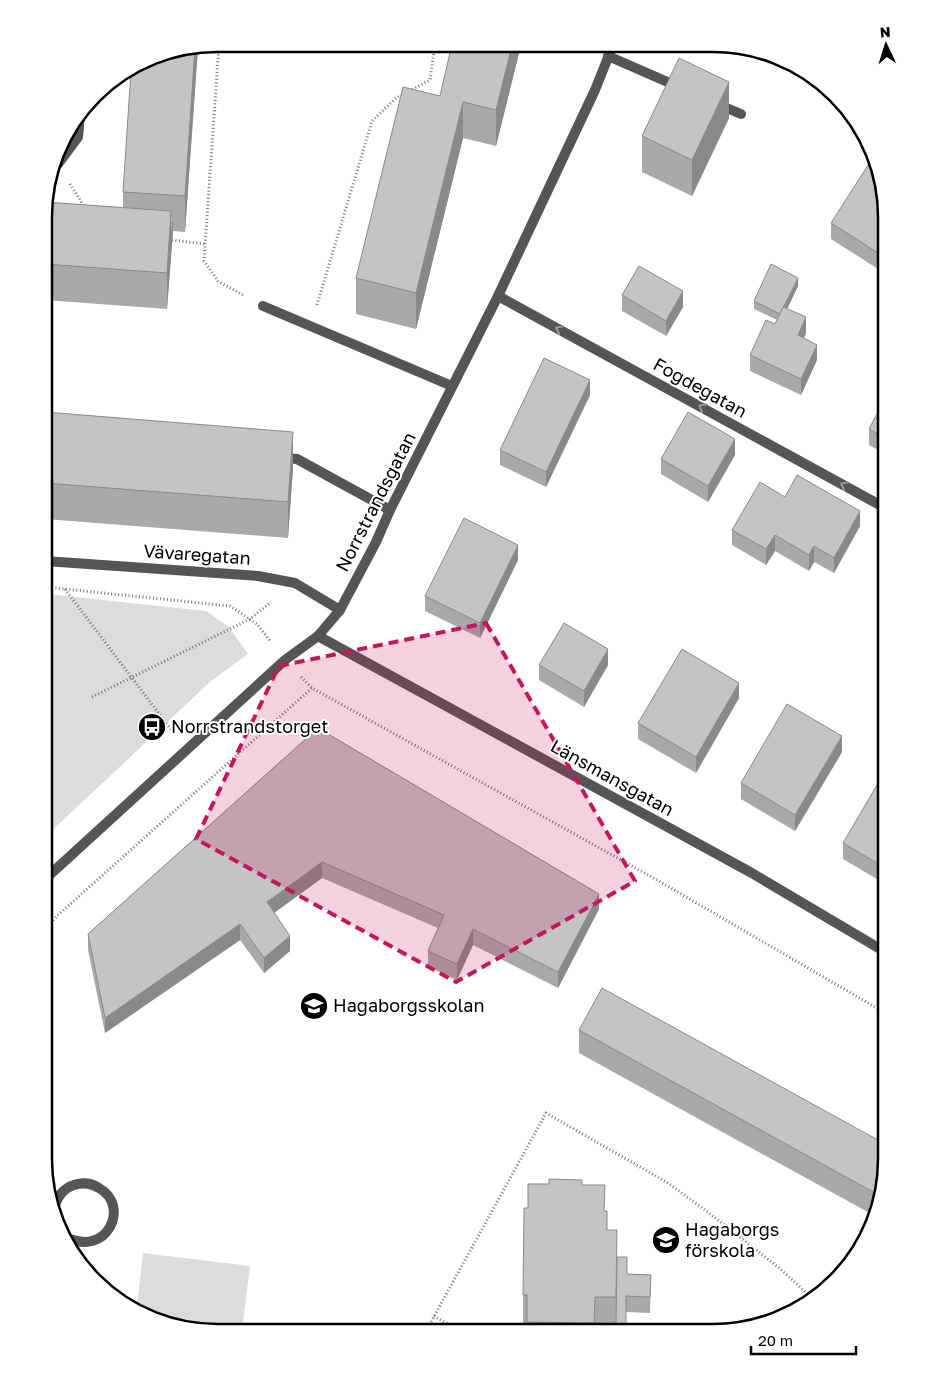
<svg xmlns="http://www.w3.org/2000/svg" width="931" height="1376" viewBox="0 0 931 1376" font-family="'Golos Text',sans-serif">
<rect width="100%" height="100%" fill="#fff"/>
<g fill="#dcdcdc">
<polygon points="47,594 206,611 229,627 248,654 211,681 44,838 45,611"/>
<polygon points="143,1253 250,1266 242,1331 195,1331 137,1307"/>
</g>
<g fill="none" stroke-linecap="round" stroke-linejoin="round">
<g stroke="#777" stroke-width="3" stroke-dasharray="1 2.5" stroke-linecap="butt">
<polyline points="219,44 204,261 218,281 243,295"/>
<polyline points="409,91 430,80 435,44"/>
<polyline points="70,184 85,208"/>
<polyline points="172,240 205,244"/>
<polyline points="317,305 372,121 396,98 404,94"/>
<polyline points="45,587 230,606 257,624 271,642"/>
<polyline points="65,589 172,731"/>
<polyline points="301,677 312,688 657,880 887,1014"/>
<polyline points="92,697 250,619 271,602"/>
<polyline points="44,931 58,915 312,688"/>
<polyline points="434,1316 461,1332"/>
<polyline points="426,1331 546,1113 668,1183 709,1213 778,1267 810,1296"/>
</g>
<g stroke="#555" stroke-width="10">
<polyline points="608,56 679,87"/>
<polyline points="717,104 741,114"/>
<polyline points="870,155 875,158"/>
<polyline points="263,306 452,386"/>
<polyline points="282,458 297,459 390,510"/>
<path d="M54,1210C56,1199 62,1189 74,1185C83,1182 91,1183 99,1188C131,1206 107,1258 66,1237"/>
</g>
<g stroke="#555" stroke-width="10">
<polyline points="56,164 58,164 78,137 80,115"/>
<polyline points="498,296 887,509"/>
<polyline points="45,561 258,576 295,583 340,610"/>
<polyline points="318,636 750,872 887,953"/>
<polyline points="44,880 285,660 318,636 340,610 376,542 390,510 498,296 595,90 613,45"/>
</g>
</g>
<g fill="#a9a9a9">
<polygon points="521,45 496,146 463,138 416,329 356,314 356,278 440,96"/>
<polygon points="198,47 185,232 173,231 167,309 45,300 45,202 123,208 123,192 162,53"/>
<polygon points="729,118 692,196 642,172 642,136"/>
<polygon points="887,218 887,272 886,274 831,239 831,223"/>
<polygon points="798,286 787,309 806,333 804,338 817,360 801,395 750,371 750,355 775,324 777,320 754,309 754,301"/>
<polygon points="622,295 683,307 666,336 622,311"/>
<polygon points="590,395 546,487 500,465 500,450"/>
<polygon points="887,395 887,455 869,445 869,429"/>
<polygon points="45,412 293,468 288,538 45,519"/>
<polygon points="735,455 708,502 661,474 661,459"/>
<polygon points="785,497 860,526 834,573 814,562 809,571 775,551 766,565 732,545 732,530"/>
<polygon points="518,560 480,638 425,611 425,596"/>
<polygon points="539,665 608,665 584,707 539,680"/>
<polygon points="739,698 696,773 638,739 638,723"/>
<polygon points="318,728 599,909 558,988 473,945 457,980 428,966 428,951 438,928 322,878 274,913 290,951 264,973 240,940 105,1033 88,950 88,934"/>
<polygon points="842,752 795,831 741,799 741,783"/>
<polygon points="887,768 887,885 843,859 843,843"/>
<polygon points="579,1030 887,1170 879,1207 875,1216 579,1053"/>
<polygon points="582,1185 605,1211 607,1230 617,1257 627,1274 651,1275 650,1313 626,1312 626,1332 523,1332 523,1295 528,1208"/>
</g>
<g fill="#898989">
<polygon points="512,45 521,45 496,146 496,110"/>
<polygon points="195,47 198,47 185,232 185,196"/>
<polygon points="729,82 729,118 692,196 692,160"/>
<polygon points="463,102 463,138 416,329 416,293"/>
<polygon points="171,211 171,239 173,223 173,231 167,309 167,273"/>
<polygon points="887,256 887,272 886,274 886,258"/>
<polygon points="798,278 798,286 781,322 781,314"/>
<polygon points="683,291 683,307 666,336 666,321"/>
<polygon points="806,317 806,333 798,351 798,335"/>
<polygon points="817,345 817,360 801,395 801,379"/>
<polygon points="590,380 590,395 546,487 546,472"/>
<polygon points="293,432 293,468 288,538 288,502"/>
<polygon points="735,439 735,455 708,502 708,486"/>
<polygon points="860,511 860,526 834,573 834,558"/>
<polygon points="775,535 775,551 766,565 766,549"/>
<polygon points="518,545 518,560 480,638 480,623"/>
<polygon points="814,546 814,562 809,571 809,555"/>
<polygon points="608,649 608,665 584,707 584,691"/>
<polygon points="739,683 739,698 696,773 696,757"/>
<polygon points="842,736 842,752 795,831 795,815"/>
<polygon points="322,862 322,878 267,918 267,902"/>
<polygon points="599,894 599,909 558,988 558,972"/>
<polygon points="240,924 240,940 105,1033 105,1018"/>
<polygon points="473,929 473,945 457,980 457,964"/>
<polygon points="290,936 290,951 264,973 264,958"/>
<polygon points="886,1172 879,1207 875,1216 875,1193"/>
</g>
<g fill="#c4c4c4" stroke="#898989">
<polygon points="452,44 512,45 496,110 463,102 416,293 356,278 403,87 440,96"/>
<polygon points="195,47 185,196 123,192 131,71 162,53"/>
<polygon points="679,58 729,82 692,160 642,136"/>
<polygon points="872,159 876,161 887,218 887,256 886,258 831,223"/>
<polygon points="45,202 171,211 167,273 45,264"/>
<polygon points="171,223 173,223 171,239"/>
<polygon points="771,264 798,278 780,314 754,301"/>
<polygon points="639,266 683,291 666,321 622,295"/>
<polygon points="783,307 806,317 798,335 817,345 801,379 750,355 766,320 775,324"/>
<polygon points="544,358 590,380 546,472 500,450"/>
<polygon points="887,395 887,439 869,429"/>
<polygon points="45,412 293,432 288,502 45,483"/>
<polygon points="688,412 735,439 708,486 661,459"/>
<polygon points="797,475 860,511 834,558 814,546 809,555 775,535 766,549 732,530 760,482 785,497"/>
<polygon points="464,518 518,545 480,623 425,596"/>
<polygon points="564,623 608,649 584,691 539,665"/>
<polygon points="682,649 739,683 696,757 638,723"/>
<polygon points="787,704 842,736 795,815 741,783"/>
<polygon points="318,728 599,894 558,972 473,929 457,964 428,951 444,915 322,862 267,902 290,936 264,958 240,924 105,1018 88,934"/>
<polygon points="887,768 887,869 843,843"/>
<polygon points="602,988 887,1145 886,1172 875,1193 579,1030"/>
<polygon points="549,1179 582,1180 582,1185 605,1185 604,1211 607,1211 607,1230 617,1230 616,1297 595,1297 594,1323 527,1322 527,1295 523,1295 524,1208 528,1208 528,1184 549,1184"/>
<polygon points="617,1257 627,1257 627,1274 651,1275 650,1297 626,1296 626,1332 594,1332 595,1323 616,1324"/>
</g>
<defs><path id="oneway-chevron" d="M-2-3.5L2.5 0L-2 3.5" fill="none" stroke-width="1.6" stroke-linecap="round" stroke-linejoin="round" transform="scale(1.25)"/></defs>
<g stroke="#999">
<use href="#oneway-chevron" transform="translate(559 329) rotate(-151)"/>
<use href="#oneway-chevron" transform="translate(702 407) rotate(-151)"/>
<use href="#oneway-chevron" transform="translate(844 485) rotate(-151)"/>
</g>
<path fill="#c2185b" fill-opacity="0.2" stroke="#c2185b" stroke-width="4" stroke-dasharray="10 6" stroke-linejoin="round" d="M486,623L635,881L456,982L196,839L279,666Z"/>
<defs>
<symbol id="bus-disc" viewBox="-11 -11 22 22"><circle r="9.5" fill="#000" stroke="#fff"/><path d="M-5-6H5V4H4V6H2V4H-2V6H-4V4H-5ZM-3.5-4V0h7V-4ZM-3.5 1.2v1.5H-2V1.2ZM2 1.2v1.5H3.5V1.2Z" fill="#fff"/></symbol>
<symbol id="school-disc" viewBox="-11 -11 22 22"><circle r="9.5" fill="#000" stroke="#fff"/><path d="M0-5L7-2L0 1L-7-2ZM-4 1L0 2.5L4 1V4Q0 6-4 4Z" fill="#fff"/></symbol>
</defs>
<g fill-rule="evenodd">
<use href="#bus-disc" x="136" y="711" width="32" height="32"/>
<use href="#school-disc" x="298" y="990" width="32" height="32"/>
<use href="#school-disc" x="650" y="1224" width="32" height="32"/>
</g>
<g text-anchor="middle" stroke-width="4" stroke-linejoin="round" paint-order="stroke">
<g font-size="18" fill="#000" stroke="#fff">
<text transform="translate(700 388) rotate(29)" y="6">Fogdegatan</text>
<text transform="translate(376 502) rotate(-63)" y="6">Norrstrandsgatan</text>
<text transform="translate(197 555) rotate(4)" y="6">Vävaregatan</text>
<text transform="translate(612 778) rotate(29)" y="6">Länsmansgatan</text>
</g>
<g font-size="18" fill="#000" stroke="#fff" text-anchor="start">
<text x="171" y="733">Norrstrandstorget</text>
<text x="333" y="1012">Hagaborgsskolan</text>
<text x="685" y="1236">Hagaborgs<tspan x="685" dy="21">förskola</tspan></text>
</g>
</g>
<path d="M0 0H931V1376H0ZM217 52H713A165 165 0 0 1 878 217V1159A165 165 0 0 1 713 1324H217A165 165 0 0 1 52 1159V217A165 165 0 0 1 217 52Z" fill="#fff" fill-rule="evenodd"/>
<path fill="none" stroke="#000" stroke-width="2.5" d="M217 52H713A165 165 0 0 1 878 217V1159A165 165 0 0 1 713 1324H217A165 165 0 0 1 52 1159V217A165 165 0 0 1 217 52Z"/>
<g transform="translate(886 45) rotate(356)" stroke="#ffffff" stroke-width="4" paint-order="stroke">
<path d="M0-4L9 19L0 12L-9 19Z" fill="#000000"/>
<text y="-8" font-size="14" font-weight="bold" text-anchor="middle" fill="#000000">N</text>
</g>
<path d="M751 1346v8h105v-8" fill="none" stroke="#000000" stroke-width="2.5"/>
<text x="758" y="1346" font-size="15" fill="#000000" stroke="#ffffff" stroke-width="4" paint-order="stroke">20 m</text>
</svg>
